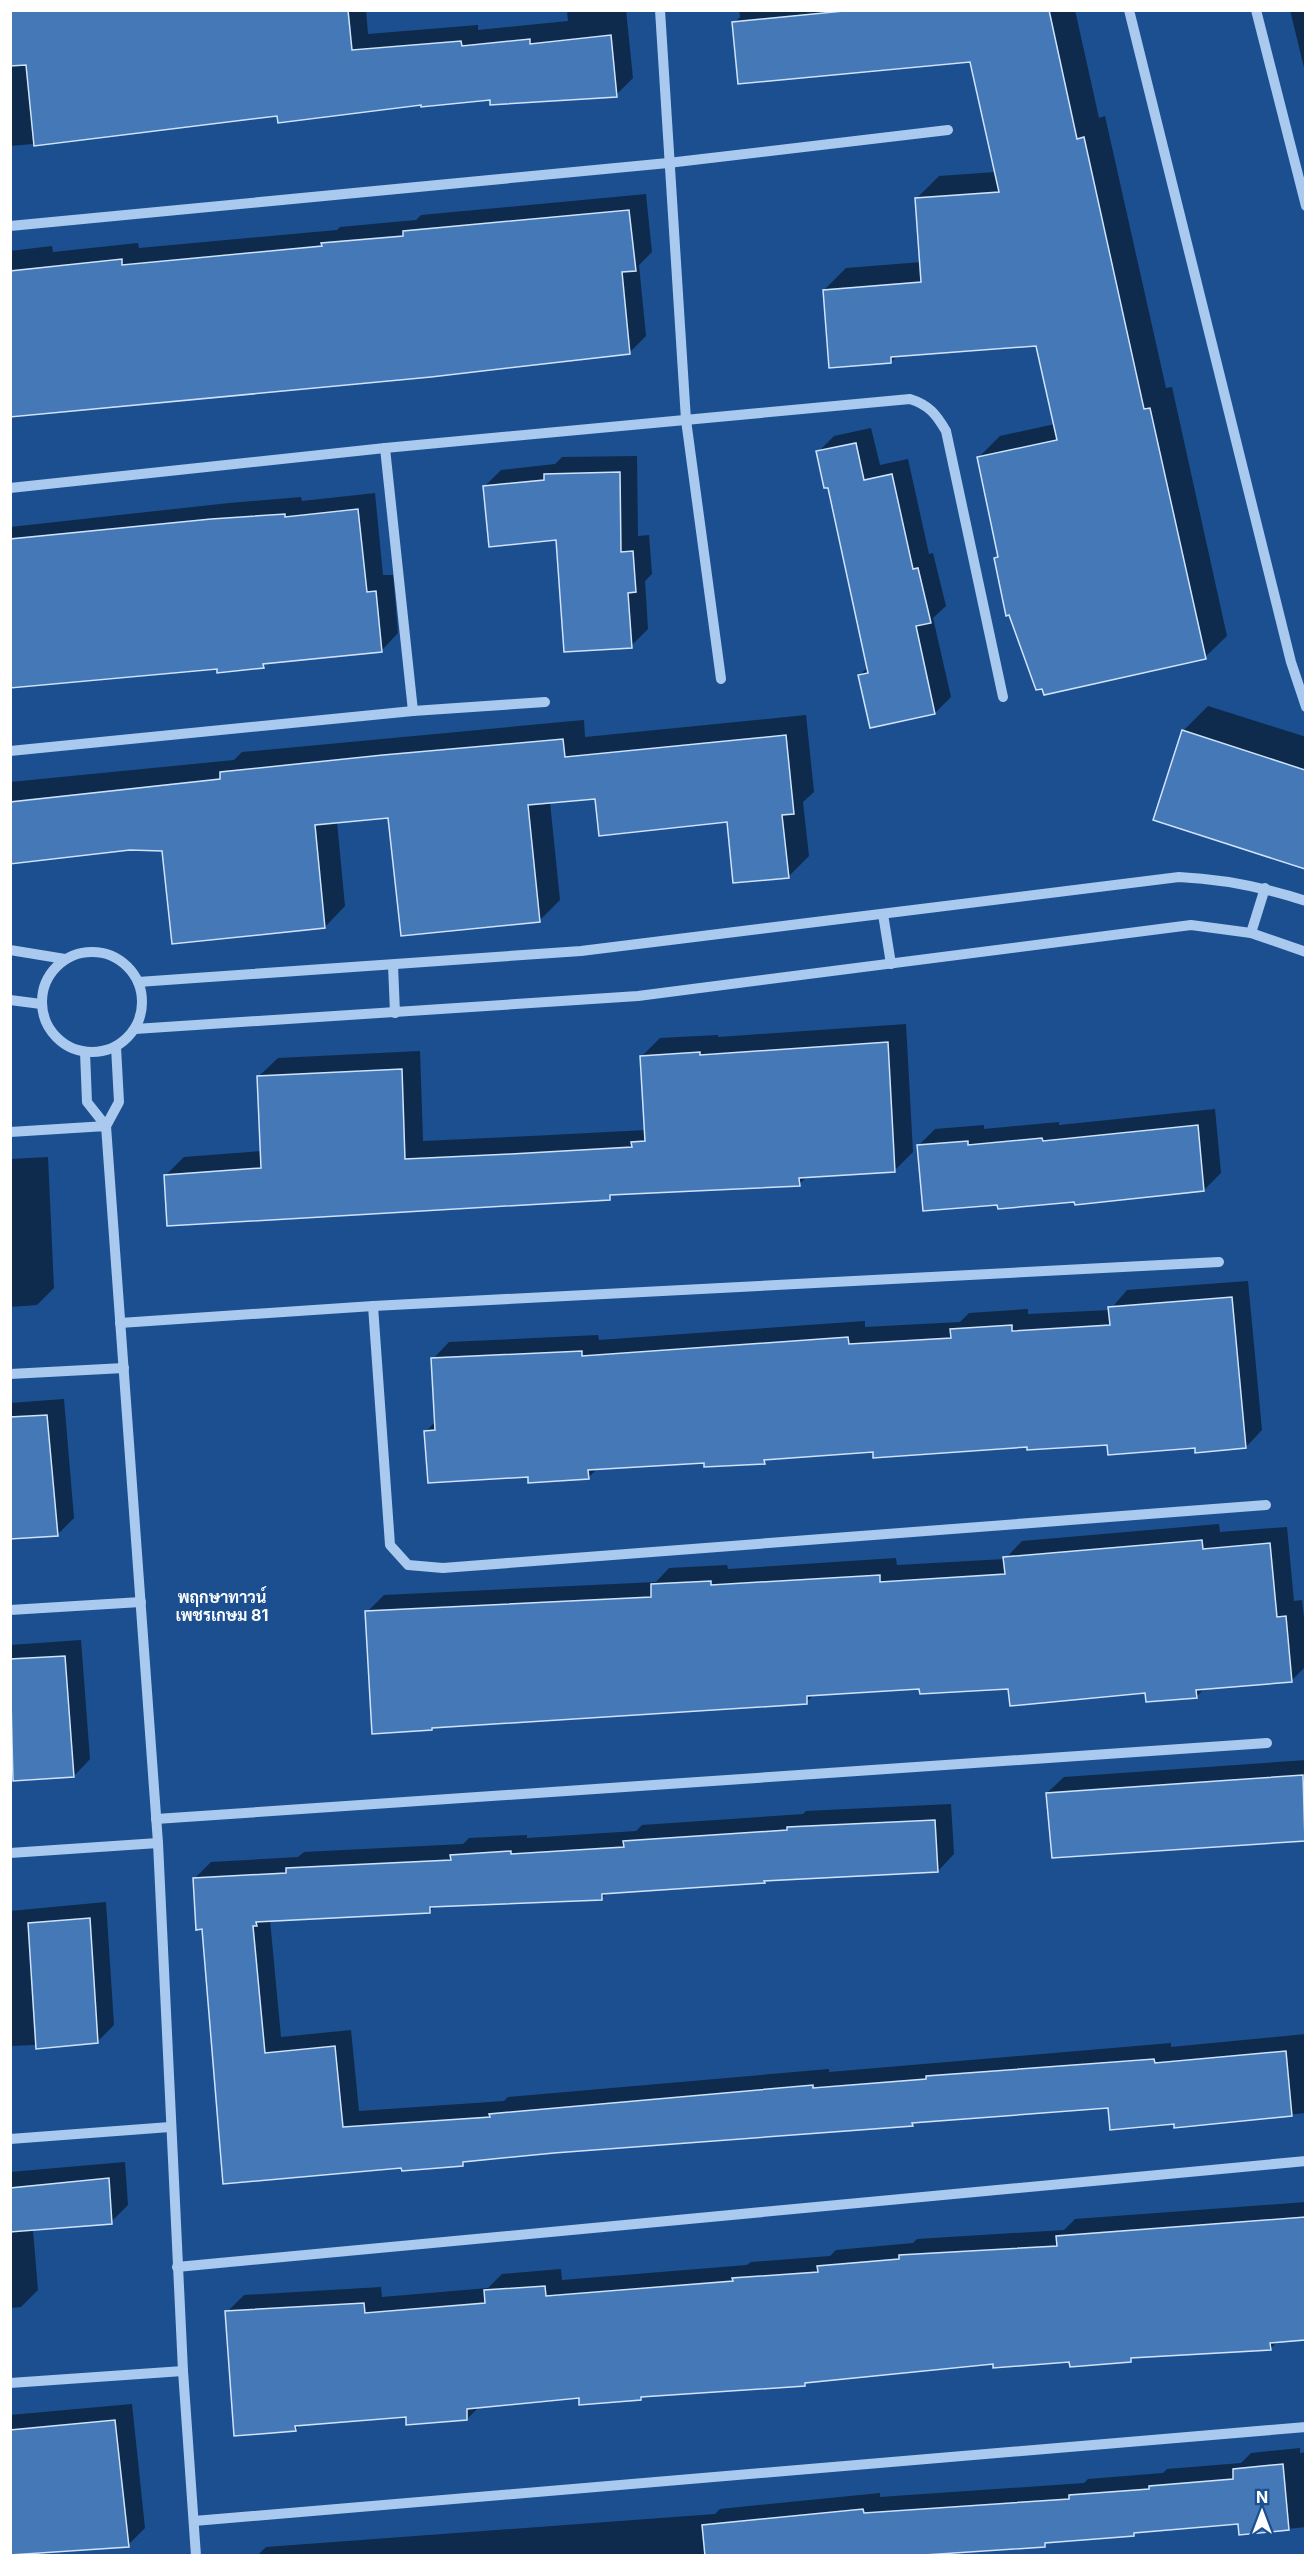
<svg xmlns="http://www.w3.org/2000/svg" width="1316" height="2566" viewBox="0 0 1316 2566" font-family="Inter,Sarabun,sans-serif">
<rect width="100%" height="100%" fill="#1b4f8f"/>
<g fill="#0007">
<polygon points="10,10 366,10 368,34 478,25 478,30 568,21 567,10 626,10 633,78 616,95 491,98 279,114 80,140 10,146"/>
<polygon points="739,10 1075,10 1099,118 1105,116 1166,388 1172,387 1227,636 1205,657 995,558 999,554 978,458 1000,436 1055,424 1037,344 898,355 891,362 824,290 846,268 922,262 917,198 939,176 996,172 971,61 734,23 740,17"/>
<polygon points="1290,10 1306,10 1306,76"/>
<polygon points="646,194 652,252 639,265 646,336 629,353 10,415 10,251 52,246 53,252 138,243 139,248 337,230 340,227 416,220 421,215"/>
<polygon points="871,428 880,465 908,459 929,554 933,553 946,606 933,618 951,697 935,713 860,675 868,667 829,486 818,452 834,436"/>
<polygon points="637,456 638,536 649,535 652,574 645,581 648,629 631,646 557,538 484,487 501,470 555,464 562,457"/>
<polygon points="375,493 383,575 393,575 398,633 382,650 267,663 263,666 218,668 10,688 10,527 229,503 301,497 302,501"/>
<polygon points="1208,706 1306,737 1306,868 1155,819 1184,730"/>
<polygon points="806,715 814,792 803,802 809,856 789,876 728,821 597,797 550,802 560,900 539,921 390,817 337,822 345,906 325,927 163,849 130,848 10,862 10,782 234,760 242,752 584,720 585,737"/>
<polygon points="906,1024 913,1152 894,1171 808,1176 799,1184 615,1193 609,1198 166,1175 184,1157 262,1151 259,1076 278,1058 420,1051 423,1141 531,1136 646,1130 641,1057 660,1038 718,1035 718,1037"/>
<polygon points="1215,1109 1221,1173 1204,1190 999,1203 918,1146 935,1129 984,1125 984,1129 1059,1122 1059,1125"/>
<polygon points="48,1157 54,1288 37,1305 10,1307 10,1159"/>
<polygon points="1248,1281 1262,1430 1246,1447 1109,1443 874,1451 706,1466 705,1462 598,1468 588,1478 530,1475 426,1431 436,1421 433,1359 449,1342 598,1335 599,1340 865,1321 865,1327 960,1322 969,1313 1028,1309 1028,1314 1110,1310 1127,1290"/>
<polygon points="64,1399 74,1518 57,1535 10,1537 10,1403"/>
<polygon points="1219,1524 1220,1532 1287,1527 1294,1601 1302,1600 1306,1637 1306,1666 1291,1681 1205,1688 1196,1697 1147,1691 921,1688 815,1694 806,1702 435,1726 432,1729 367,1612 384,1595 656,1582 669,1568 727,1565 728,1569 896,1558 897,1565 1005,1559 1022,1541"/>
<polygon points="81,1640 90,1759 74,1776 10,1780 10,1645"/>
<polygon points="1306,1760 1306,1840 1053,1857 1047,1793 1064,1777"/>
<polygon points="951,1804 954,1854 938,1871 767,1879 764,1882 608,1892 601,1899 436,1905 430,1911 270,1920 281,2037 351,2030 359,2111 504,2101 508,2097 829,2069 829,2072 1171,2043 1171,2047 1306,2034 1306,2113 1176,2126 1175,2122 1109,2106 915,2122 912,2125 554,2152 467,2160 463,2165 403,2166 224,2183 203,1928 194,1879 211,1862 298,1857 304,1852 463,1844 469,1838 527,1835 527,1838 636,1831 642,1825 803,1814 806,1811"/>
<polygon points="106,1902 114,2025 97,2042 10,2046 10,1911"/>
<polygon points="125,2162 128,2205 111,2222 33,2230 38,2290 21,2307 10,2308 10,2172"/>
<polygon points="1306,2202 1306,2339 1278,2341 1270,2349 1134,2357 1130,2361 994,2363 807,2381 804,2384 643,2396 640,2398 580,2397 480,2406 467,2419 407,2416 301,2424 295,2430 227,2312 244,2295 381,2287 382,2297 488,2288 502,2274 561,2269 562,2280 747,2265 751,2262 830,2256 836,2250 913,2243 917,2239 1064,2230 1075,2219"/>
<polygon points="132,2404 145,2528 128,2545 10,2553 10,2415"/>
<polygon points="1300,2448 1300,2453 1306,2452 1306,2527 1240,2534 1239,2523 1137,2531 1134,2535 1048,2541 1045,2545 846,2556 257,2556 266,2547 715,2514 720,2509 880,2493 880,2497 1084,2483 1088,2479 1163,2473 1167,2469 1241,2463 1251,2453"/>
</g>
<g fill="#4478b7" stroke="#cfe3fa" stroke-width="1.5">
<polygon points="10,10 348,10 352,50 461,41 462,46 530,39 530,44 611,35 617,97 490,105 490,100 421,107 421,105 278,123 277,116 34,146 26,65 10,66"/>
<polygon points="854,10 1049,10 1077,139 1084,137 1144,409 1150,408 1206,659 1044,695 1042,689 1036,690 1009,615 1006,616 994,558 998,557 977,457 1057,440 1036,346 891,357 891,363 829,368 823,290 921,282 915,198 999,192 970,62 738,84 732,22"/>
<polygon points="629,210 636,271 622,272 630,354 431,377 10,417 10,271 122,259 122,265 322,246 321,243 403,236 403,231"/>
<polygon points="856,443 864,480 892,474 913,569 918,568 931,623 916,626 935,714 870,728 858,675 868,673 828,488 824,488 816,451"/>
<polygon points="620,472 621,552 633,551 636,592 628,593 632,648 564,652 556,540 489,547 483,486 544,480 544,474"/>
<polygon points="358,509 367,592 376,591 382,652 263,664 264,668 217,673 217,669 10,688 10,539 211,519 285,514 285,517"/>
<polygon points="1182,730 1305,770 1305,869 1153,820"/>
<polygon points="786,735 794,814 782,815 789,878 733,883 727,822 599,836 595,799 528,805 540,922 401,936 388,818 315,825 325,928 172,944 162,851 130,850 10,864 10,802 220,779 220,772 383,755 563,739 565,757"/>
<polygon points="888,1042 895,1172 799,1178 800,1186 610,1195 610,1200 167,1226 164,1175 261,1168 257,1076 402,1069 405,1159 511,1154 632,1147 631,1142 645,1141 640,1056 700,1052 700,1055"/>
<polygon points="1198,1125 1204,1191 1075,1205 1074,1202 998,1209 997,1205 923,1211 917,1145 968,1141 968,1145 1042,1138 1043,1141"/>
<polygon points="1232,1297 1246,1448 1195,1453 1195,1448 1108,1455 1107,1445 1027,1450 1027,1447 873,1458 873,1452 764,1460 765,1464 704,1467 704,1463 588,1470 589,1479 528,1483 528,1477 428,1483 424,1431 435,1430 431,1358 582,1351 582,1356 848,1337 849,1344 951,1338 950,1329 1012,1325 1012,1331 1110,1325 1108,1307"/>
<polygon points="47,1415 58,1536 10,1539 10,1417"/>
<polygon points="1202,1540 1203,1549 1270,1543 1277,1617 1286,1616 1292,1682 1196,1690 1197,1698 1146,1702 1145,1693 1010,1706 1008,1689 920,1694 919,1689 807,1696 807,1704 432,1728 432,1730 372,1734 365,1611 651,1597 651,1584 711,1581 711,1585 880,1575 880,1582 1005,1574 1003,1557"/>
<polygon points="65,1656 74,1777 13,1781 10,1659"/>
<polygon points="1303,1775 1305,1841 1052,1858 1046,1793"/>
<polygon points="935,1820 938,1872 764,1881 765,1883 602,1894 602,1900 430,1907 430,1913 256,1922 257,1926 253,1926 265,2053 335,2046 343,2127 490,2117 489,2114 813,2085 813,2088 926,2079 926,2076 1154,2059 1155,2063 1286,2051 1292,2116 1174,2128 1174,2124 1110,2130 1108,2108 912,2123 913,2126 554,2153 463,2162 463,2166 402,2171 401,2168 223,2184 202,1929 196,1930 193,1878 286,1873 286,1868 451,1860 450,1855 511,1851 511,1854 624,1847 623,1841 787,1830 787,1827"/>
<polygon points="90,1918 98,2043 36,2049 28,1923"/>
<polygon points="109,2178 112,2224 10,2232 10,2188"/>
<polygon points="1305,2217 1305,2340 1270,2343 1271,2350 1131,2358 1131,2362 1070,2367 1069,2362 993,2368 993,2364 805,2383 805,2386 641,2397 641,2400 579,2405 579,2398 467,2409 467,2420 406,2425 406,2417 295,2426 296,2431 234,2436 225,2311 364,2303 365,2313 485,2303 484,2290 545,2286 546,2296 733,2281 732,2278 818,2272 817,2266 899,2259 899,2255 1057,2246 1056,2236"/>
<polygon points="115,2420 129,2547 10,2555 10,2430"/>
<polygon points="1283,2464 1289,2530 1239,2535 1238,2524 1134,2533 1134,2536 1045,2543 1045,2547 909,2556 705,2556 702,2525 863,2509 864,2513 1069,2499 1069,2495 1149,2489 1149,2486 1233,2479 1233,2469"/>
</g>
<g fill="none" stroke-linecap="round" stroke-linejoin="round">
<g stroke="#a9c9ee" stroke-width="10">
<polyline points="660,10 686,420 721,679"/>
<polyline points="1129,10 1291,662 1306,707"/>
<polyline points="1256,10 1306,206"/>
<polyline points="10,226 668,163 948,130"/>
<polyline points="385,448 413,711"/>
<path d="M10,488L385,448L910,399C929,405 936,414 946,431L1003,697"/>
<polyline points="10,751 413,711 545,702"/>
<polyline points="883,914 891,964"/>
<polyline points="1251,933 1265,888"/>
<polyline points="10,950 65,959"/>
<circle cx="92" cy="1002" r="50"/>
<polyline points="393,965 395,1013"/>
<path d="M138,982L581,951L1179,877C1224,879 1263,887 1306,901"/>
<polyline points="10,1000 41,1004"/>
<polyline points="135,1029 638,996 1191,925 1251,933 1306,952"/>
<polyline points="85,1052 87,1102 106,1126 119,1102 116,1047"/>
<polyline points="10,1132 106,1126 158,1843 183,2371 196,2556"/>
<polyline points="373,1306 390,1545 408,1565 443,1568 1266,1505"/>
<polyline points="120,1323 373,1306 1219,1262"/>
<polyline points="10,1374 124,1368"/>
<polyline points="10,1610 141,1602"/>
<polyline points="156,1819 1267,1743"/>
<polyline points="10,1853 158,1843"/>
<polyline points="10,2139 170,2127"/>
<polyline points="177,2267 1306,2161"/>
<polyline points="10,2383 183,2371"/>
<polyline points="194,2521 1306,2427"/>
</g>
</g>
<g text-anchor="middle" stroke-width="6" stroke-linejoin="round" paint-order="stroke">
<g font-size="16" font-weight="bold" fill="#fff" stroke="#1b4f8f">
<text x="222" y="1603">พฤกษาทาวน์<tspan x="222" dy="18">เพชรเกษม 81</tspan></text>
</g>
</g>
<rect width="1316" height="2566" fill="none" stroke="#ffffff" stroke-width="24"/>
<g transform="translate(1262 2512)" stroke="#1b4f8f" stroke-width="4.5" paint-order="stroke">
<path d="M0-4.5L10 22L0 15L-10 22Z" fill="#ffffff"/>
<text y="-9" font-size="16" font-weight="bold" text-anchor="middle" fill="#ffffff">N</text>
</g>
</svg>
